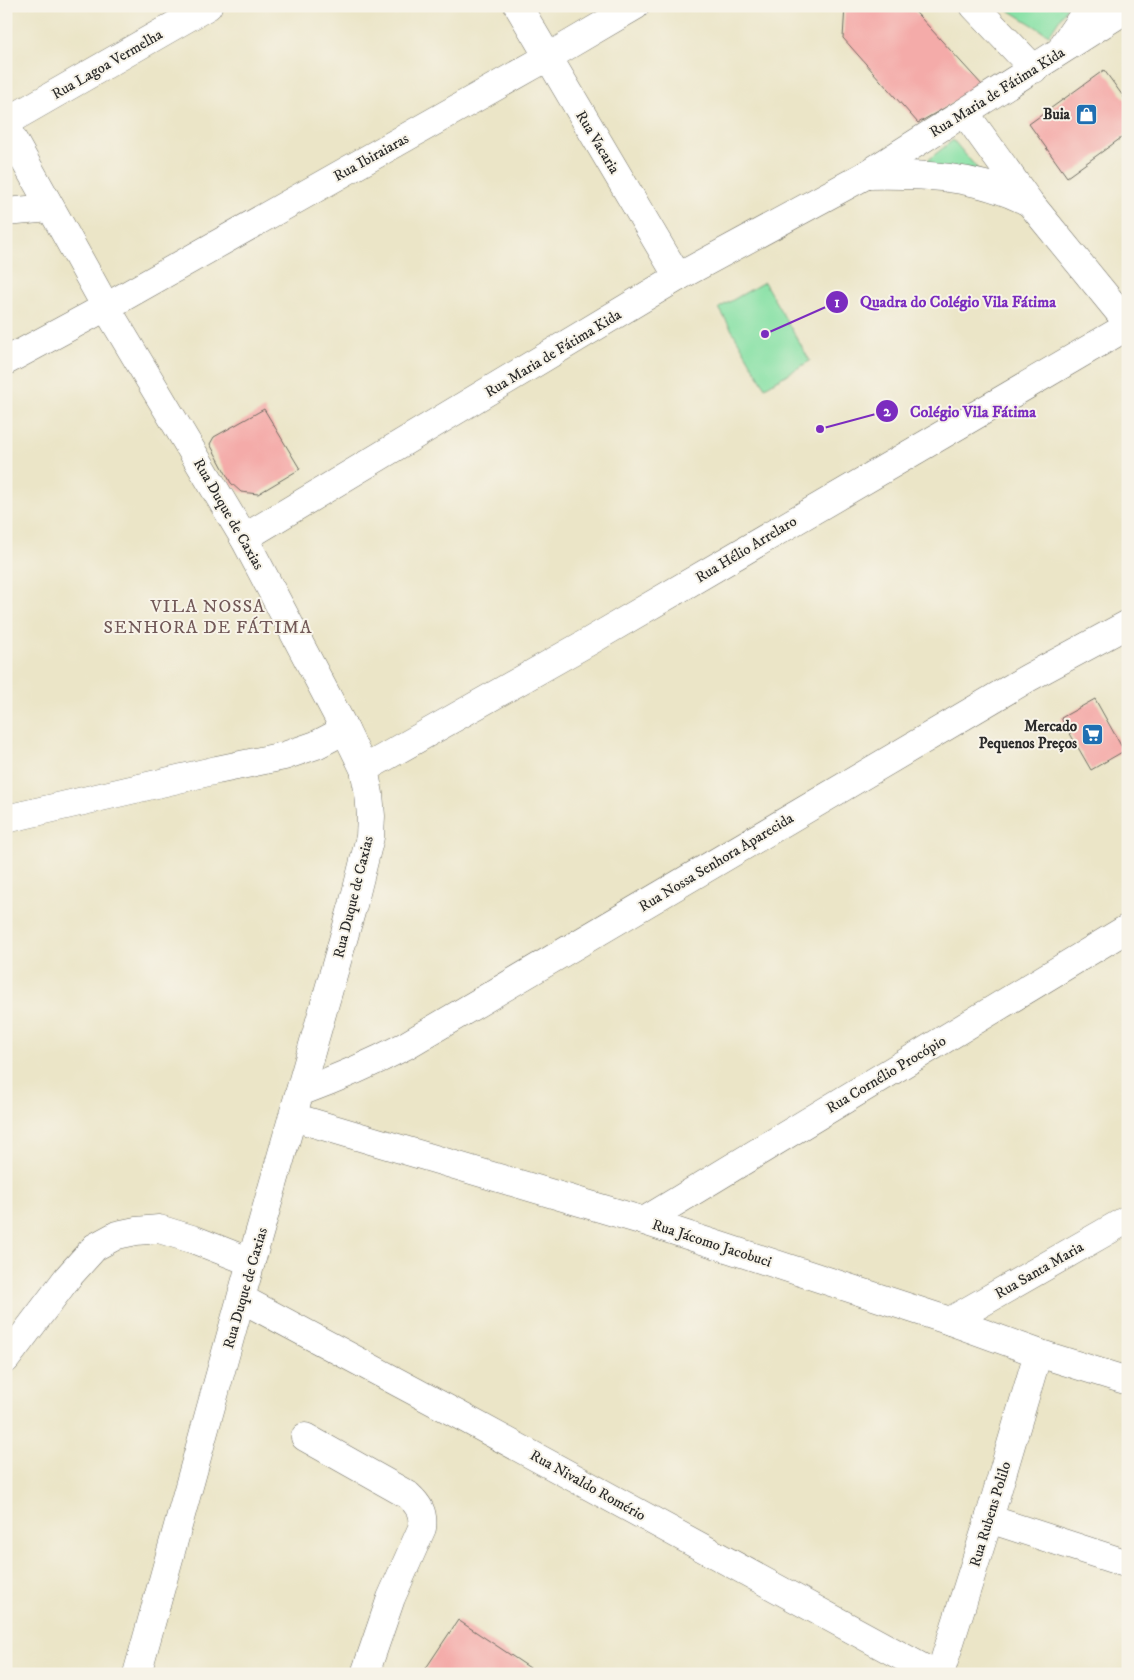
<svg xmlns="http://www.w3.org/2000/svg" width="1134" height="1680" viewBox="0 0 1134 1680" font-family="'IM FELL DW Pica',serif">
<rect width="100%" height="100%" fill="#f7f3e8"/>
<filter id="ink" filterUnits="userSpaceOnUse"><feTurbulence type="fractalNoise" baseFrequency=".02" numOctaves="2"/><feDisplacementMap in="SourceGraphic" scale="10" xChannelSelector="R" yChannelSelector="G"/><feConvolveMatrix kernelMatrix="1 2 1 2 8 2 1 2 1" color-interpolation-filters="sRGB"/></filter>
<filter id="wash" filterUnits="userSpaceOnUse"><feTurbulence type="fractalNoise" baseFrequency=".0096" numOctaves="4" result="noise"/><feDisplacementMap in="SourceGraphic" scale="20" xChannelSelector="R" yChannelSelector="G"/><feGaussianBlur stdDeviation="1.12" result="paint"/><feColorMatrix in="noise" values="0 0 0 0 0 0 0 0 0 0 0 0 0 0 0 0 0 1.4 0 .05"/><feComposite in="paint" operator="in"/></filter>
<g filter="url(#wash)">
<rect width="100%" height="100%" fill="#ebe5c7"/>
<g fill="#88e1a6" stroke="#5a8668">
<polygon points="1002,6 1068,6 1049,35"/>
<polygon points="953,140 988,181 923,164"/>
<polygon points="764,282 810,361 765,387 719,308"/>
</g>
<g id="blocks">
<g fill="#f4aba9">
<polygon points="845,6 910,6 983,86 918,123 843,38"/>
<polygon points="1104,70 1128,103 1128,133 1067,177 1029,124"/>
<polygon points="264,409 300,469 258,494 241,492 231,483 210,444 214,437"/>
<polygon points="1095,699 1124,751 1091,770 1061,718"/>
<polygon points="458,1620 539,1674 422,1674"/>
</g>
</g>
</g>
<g filter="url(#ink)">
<use href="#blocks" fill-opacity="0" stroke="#6e6c62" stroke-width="1"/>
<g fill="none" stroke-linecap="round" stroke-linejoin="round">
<defs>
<g id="minor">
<polyline points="518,6 678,277"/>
<polyline points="974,6 1034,69"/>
<polyline points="1064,44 1090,6"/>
<polyline points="965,113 1030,203 1128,323"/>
<polyline points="6,122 208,6"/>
<polyline points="6,127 106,307 244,538 345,730 364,769 369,794 371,816 370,837 353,905 251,1262 137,1674"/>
<path d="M866,175C923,174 977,175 1028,202"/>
<polyline points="6,212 50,208"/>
<polyline points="6,361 106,307 548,57 635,6"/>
<polyline points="244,538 678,277 866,175 1128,8"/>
<polyline points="364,769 590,641 1128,326"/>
<polyline points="6,819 217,770 284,756 316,745 345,730"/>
<path d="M300,1092C336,1079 371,1064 405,1046L1028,678L1128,624"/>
<polyline points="293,1117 644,1221 950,1321 1038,1353 1128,1381"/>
<polyline points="644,1221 1128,928"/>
<polyline points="242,1299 457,1414 934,1674"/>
<polyline points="950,1321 1128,1219"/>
<polyline points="6,1359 68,1277 95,1247 117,1235 136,1231 159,1229 195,1240 251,1262"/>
<path d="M305,1437L408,1495C419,1505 424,1513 422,1528L391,1598L365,1674"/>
<polyline points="989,1519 1128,1564"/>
<polyline points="940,1674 989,1519 1038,1353"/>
</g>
</defs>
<use href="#minor" stroke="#6e6c62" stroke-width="29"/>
<use href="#minor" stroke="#fff" stroke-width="28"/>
</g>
</g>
<defs>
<symbol id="shop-square" viewBox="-11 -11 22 22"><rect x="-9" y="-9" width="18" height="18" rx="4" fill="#1f6fb2" stroke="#f7f3e8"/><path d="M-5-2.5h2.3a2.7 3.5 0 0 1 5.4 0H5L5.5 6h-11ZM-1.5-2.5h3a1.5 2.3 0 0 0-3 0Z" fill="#fff"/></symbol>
<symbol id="supermarket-square" viewBox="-11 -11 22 22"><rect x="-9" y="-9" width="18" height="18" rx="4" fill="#1f6fb2" stroke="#f7f3e8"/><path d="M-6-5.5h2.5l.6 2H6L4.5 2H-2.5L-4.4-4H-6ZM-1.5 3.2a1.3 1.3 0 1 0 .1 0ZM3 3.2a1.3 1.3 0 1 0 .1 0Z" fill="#fff"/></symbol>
</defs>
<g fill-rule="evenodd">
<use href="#shop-square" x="1074" y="102" width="25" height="25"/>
<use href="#supermarket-square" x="1080" y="722" width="25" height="25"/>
</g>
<g text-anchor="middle" stroke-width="4" stroke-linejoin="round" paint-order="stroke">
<g font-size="15" fill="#2b2b2b" stroke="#f7f3e8">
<text transform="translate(107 64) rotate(-30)" y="5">Rua Lagoa Vermelha</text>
<text transform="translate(997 92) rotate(-32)" y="5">Rua Maria de Fátima Kida</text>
<text transform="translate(598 142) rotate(59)" y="5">Rua Vacaria</text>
<text transform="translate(371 157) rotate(-29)" y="5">Rua Ibiraiaras</text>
<text transform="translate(553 353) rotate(-31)" y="5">Rua Maria de Fátima Kida</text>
<text transform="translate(229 514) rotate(60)" y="5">Rua Duque de Caxias</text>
<text transform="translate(746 549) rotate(-31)" y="5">Rua Hélio Arrelaro</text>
<text transform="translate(716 862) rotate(-31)" y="5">Rua Nossa Senhora Aparecida</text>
<text transform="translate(353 897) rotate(-76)" y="5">Rua Duque de Caxias</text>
<text transform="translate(886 1074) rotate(-31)" y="5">Rua Cornélio Procópio</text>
<text transform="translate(712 1243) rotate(18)" y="5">Rua Jácomo Jacobuci</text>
<text transform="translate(1039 1270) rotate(-30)" y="5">Rua Santa Maria</text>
<text transform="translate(245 1288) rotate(-74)" y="5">Rua Duque de Caxias</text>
<text transform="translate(588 1485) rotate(29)" y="5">Rua Nivaldo Romério</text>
<text transform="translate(990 1514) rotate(-73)" y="5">Rua Rubens Polilo</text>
</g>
<g font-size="15" font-weight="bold" fill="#2b2b2b" stroke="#f7f3e8" text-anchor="end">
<text x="1070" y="119">Buia</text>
<text x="1077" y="731">Mercado<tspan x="1077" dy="17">Pequenos Preços</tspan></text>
</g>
<g font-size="18" letter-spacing="1" fill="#715857" stroke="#f7f3e8">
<text x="208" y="612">VILA NOSSA<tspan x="208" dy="21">SENHORA DE FÁTIMA</tspan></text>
</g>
</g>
<path fill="none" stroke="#7b2cbf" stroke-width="2" d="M765 334L837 302M820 429L887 411"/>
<g fill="#7b2cbf" stroke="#f7f3e8" stroke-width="2">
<circle cx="765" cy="334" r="5"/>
<circle cx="820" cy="429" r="5"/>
<circle cx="837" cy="302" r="12"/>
<circle cx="887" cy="411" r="12"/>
</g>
<g font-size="15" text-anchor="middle" font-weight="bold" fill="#fff">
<text x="837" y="307">1</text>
<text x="887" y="416">2</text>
</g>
<g font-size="16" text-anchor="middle" font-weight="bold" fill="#7b2cbf" stroke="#f7f3e8" stroke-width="4" stroke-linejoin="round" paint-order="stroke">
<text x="958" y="307">Quadra do Colégio Vila Fátima</text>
<text x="973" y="417">Colégio Vila Fátima</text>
</g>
<rect width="1134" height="1680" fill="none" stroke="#f7f3e8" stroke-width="25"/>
</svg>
